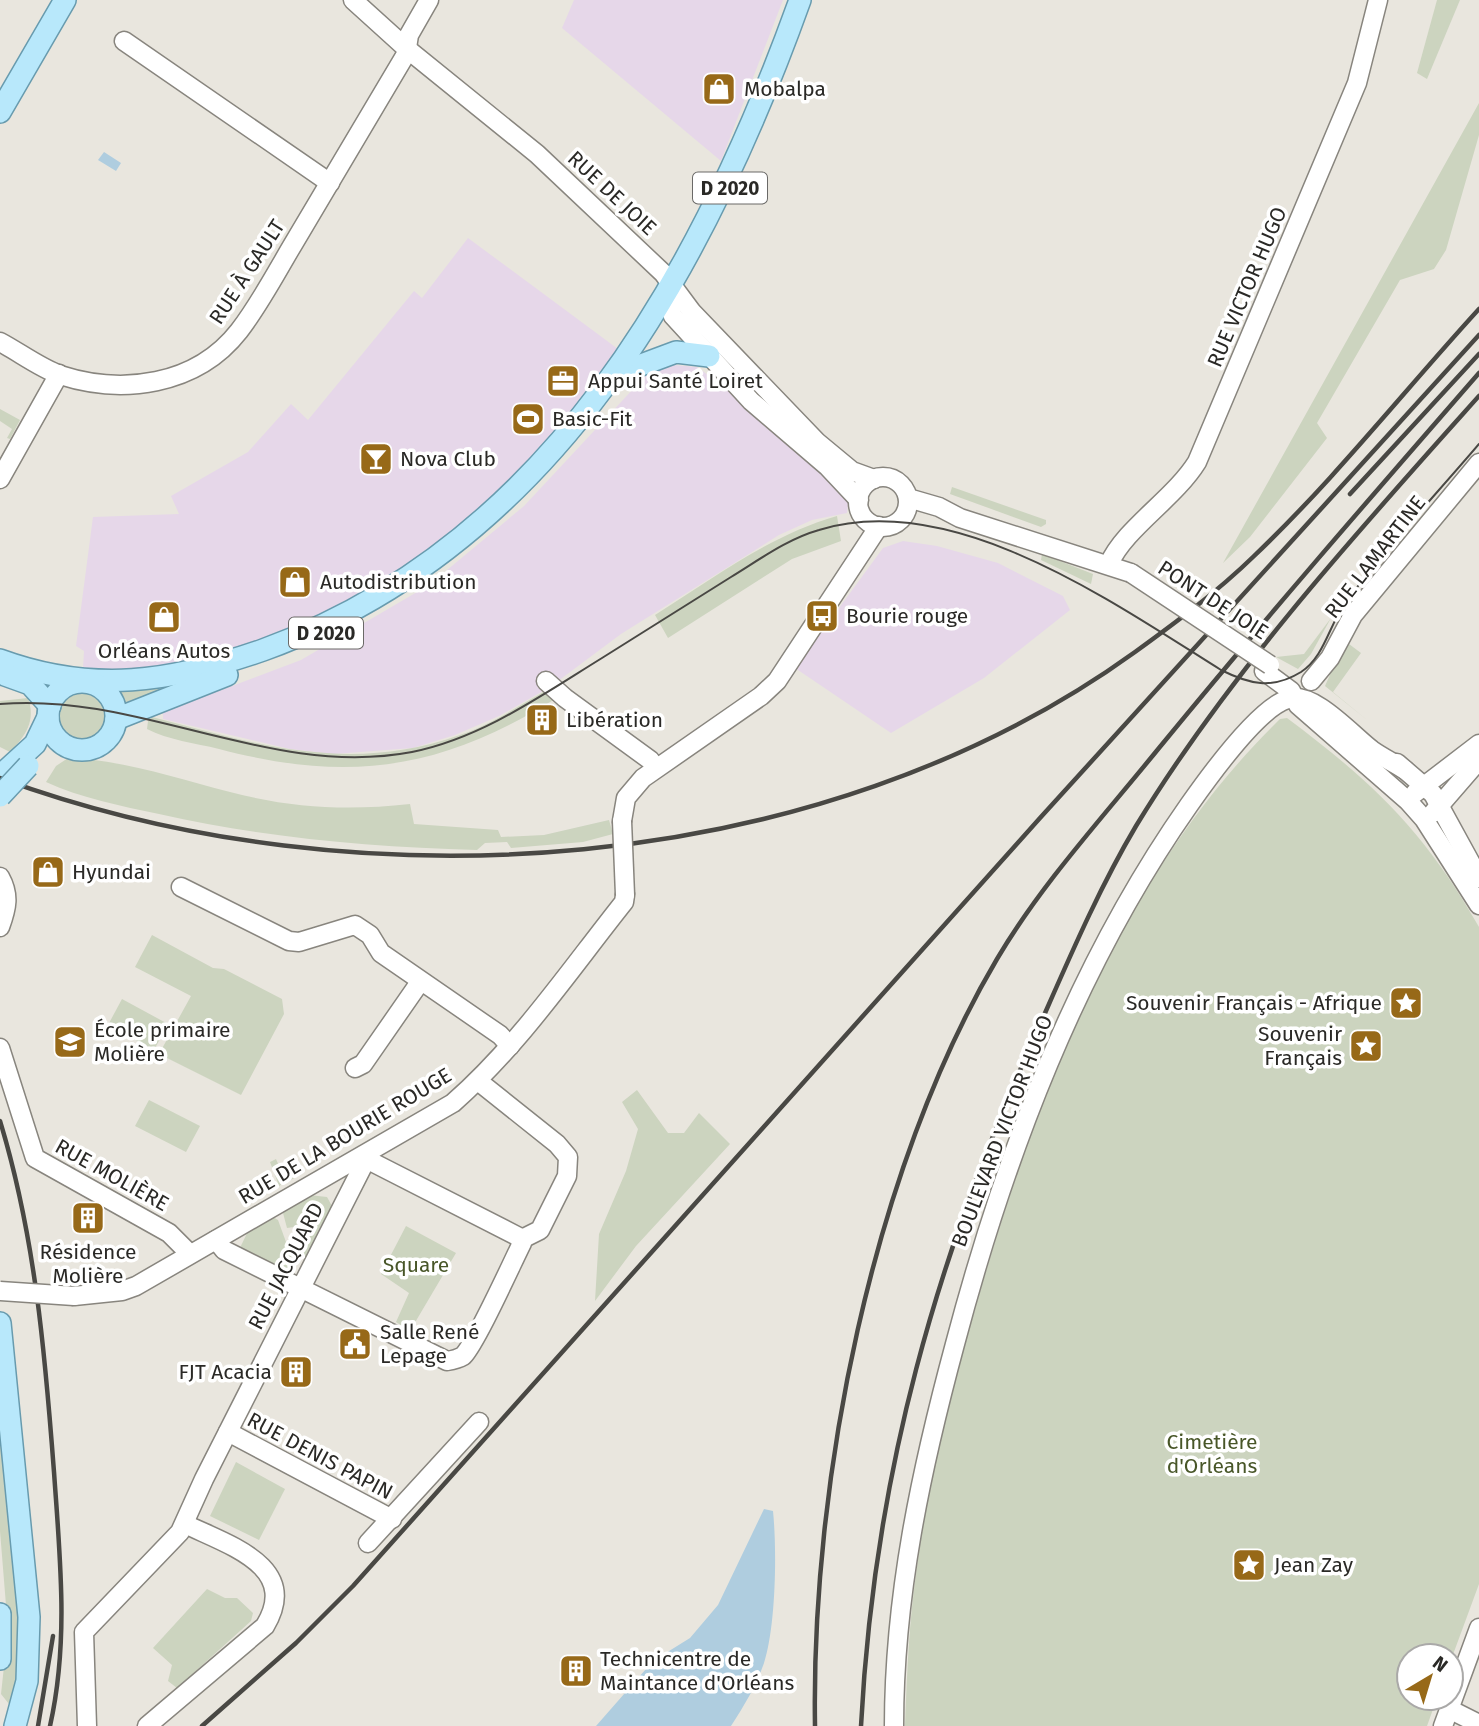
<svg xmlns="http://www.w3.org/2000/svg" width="1479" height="1726" viewBox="0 0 1479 1726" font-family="'Fira Sans',sans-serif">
<rect width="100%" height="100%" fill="#e9e6de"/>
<g fill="#e6d7e9">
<polygon points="574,0 783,0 721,161 562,28"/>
<polygon points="468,238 622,352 553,444 414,567 274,639 161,669 83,669 84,651 76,646 93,517 179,514 171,496 248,452 291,404 308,420 414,291 422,298"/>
<polygon points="674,365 697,367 719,383 849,496 847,513 812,520 779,535 621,634 550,687 499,716 455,735 413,748 334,754 290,749 163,719 163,712 301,660 429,585 524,506 649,372"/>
<polygon points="903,541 937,546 998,563 1063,596 1070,610 984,678 891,733 795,668 883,548"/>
</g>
<g fill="#ccd4bf">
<polygon points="1437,0 1460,0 1427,79 1417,73"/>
<polygon points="1479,103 1479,135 1446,250 1434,269 1400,280 1317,423 1327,438 1250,537 1223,563"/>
<polygon points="0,409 20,420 10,439 7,438 12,429 0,421"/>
<polygon points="952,487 1046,520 1046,524 1041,527 950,494"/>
<path d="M837,516L841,541L792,559L668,638L655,615C714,578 770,535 837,516Z"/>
<polygon points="1042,554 1093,574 1091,584 1041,560"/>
<polygon points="1331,618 1311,654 1298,669 1276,657 1304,654"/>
<polygon points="1345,641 1361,653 1333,692 1367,720 1325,686"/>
<polygon points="194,678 122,709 117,690"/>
<path d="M545,691L555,699C441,770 349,783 219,749C195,743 168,740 147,729L148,721L152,717C260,745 350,774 460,735C490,725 517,707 545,691Z"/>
<circle cx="82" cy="716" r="25"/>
<path d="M28,698C36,721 26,735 10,752L0,747V701Z"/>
<path d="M1287,718C1374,783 1425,832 1479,927V1584L1451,1660V1656H1409V1698H1437L1427,1726H905C907,1673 909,1620 917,1567C928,1479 951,1394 975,1309C1035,1099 1120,875 1280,719Z"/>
<path d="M68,758C124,760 175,778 230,792C292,808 346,811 410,804L414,824L498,830L501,837L544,835L609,820L613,834L583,842L511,848L507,842L485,843L477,850C369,847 265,838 159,814C121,806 81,798 46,782L56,766Z"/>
<polygon points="152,935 213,968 224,969 282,999 284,1014 241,1095 159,1054 191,996 135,967"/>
<polygon points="122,999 168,1024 154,1050 108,1025"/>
<polygon points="637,1090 668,1133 684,1133 699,1113 730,1144 636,1246 595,1301 599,1234 626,1171 638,1129 622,1102"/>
<polygon points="149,1100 200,1126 186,1152 135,1126"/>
<polygon points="276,1159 282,1173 294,1168 298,1176 279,1186 270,1162"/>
<polygon points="309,1195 327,1197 332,1206 305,1258 294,1227 287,1228 283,1213"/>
<polygon points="273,1217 278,1220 294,1264 290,1273 239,1250 248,1231"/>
<polygon points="406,1226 456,1253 410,1331 396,1322 409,1293 381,1274"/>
<path d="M0,1398C10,1500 31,1607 13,1709L1,1694L8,1630L0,1531Z"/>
<polygon points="236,1462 285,1489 259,1540 210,1516"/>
<polygon points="207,1589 225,1598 237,1598 253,1613 251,1621 177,1688 168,1681 172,1665 153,1648"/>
</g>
<g fill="#afcddf">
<polygon points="104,152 121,163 116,171 98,160"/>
<path d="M764,1509L773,1511C777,1550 776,1626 764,1663C756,1686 744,1706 731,1726H596L653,1661L690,1638L718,1605Z"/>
</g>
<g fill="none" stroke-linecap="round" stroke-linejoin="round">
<defs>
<g id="minor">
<polyline points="353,0 406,48 537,154 663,273 692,312 817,442 852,471 874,479"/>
<polyline points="124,41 330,183"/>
<polyline points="664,296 673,316 751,401 828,467 859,500"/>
<path d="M0,342C19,352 40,368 60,375C122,395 196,386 239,331C260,304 277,271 295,241C332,179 369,117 406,54L409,35L429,0"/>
<circle cx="883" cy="502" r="25"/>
<polyline points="0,479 59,374"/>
<polyline points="908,498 939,507 960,518 1131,573"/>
<path d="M1109,564C1125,528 1174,499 1197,462L1357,83L1378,0"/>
<polyline points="1264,671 1291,691 1298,705 1408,801 1424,819 1479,905"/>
<polyline points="546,681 565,698 650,760 656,768"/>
<polyline points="1311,681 1330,658 1353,615 1479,463"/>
<polyline points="1397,763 1433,794 1479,878"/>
<polyline points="1415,793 1479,744"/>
<polyline points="1433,813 1479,760"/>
<polyline points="622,821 626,798 643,778 761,696 777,681 879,526"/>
<path d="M0,877C10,895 7,908 0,927"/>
<polyline points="181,887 289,941 299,942 355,925 370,935 381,953 500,1035 510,1046"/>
<polyline points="0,1048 35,1158 169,1233 190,1254"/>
<polyline points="355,1068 363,1064 420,982"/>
<polyline points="478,1081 557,1144 568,1157 567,1176 540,1230 520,1240"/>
<path d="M216,1240L224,1250L447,1361C453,1360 458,1359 463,1356C476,1343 511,1265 522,1243L519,1237L368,1160"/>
<path d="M74,1296L122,1291L136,1286L453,1103C520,1044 569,971 624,902L625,895"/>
<polyline points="228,1432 392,1519"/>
<polyline points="368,1543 479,1422"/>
<polyline points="1449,1709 1479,1724"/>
<polyline points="87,1726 84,1632 180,1532 204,1479 370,1152"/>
<path d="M147,1726L265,1626C301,1566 228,1545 185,1524"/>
<path d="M894,1726C894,1596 921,1470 955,1344C1005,1155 1076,966 1189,805C1208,778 1258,708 1288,699C1313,690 1353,736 1372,750C1382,757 1394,763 1405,770"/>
<polyline points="1443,1726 1479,1628"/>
</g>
<g id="major">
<polyline points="0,112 65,0"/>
<polyline points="625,371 676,352 709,356"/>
<path d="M0,660C93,694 171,682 263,650C551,546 702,273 800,0"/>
<polyline points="5,675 30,684 50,706"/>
<circle cx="82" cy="716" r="34"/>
<polyline points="116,719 227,675"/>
<polyline points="0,776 35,744 48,717"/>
<polyline points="0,1323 29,1617 27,1681 15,1726"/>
<polyline points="0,1614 0,1659"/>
</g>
</defs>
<use href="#minor" stroke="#88857e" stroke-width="21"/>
<use href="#major" stroke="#689bae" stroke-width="24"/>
<use href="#minor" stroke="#fff" stroke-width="18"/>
<use href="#major" stroke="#b8e8fb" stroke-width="21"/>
<path stroke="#494844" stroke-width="2" d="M0,704C141,692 270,779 412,752C482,738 542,695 602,658C645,631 688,604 731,577C759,560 787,539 819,530C953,489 1112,602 1221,670C1249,684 1272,690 1301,672C1324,657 1329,626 1344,605C1385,548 1434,497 1479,444"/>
<g stroke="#494844" stroke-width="4.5">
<polyline points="1350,494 1479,354"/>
<path d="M0,778C357,909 821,879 1135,652C1175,623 1217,592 1253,557C1334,480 1404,391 1479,309"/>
<path d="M0,1121C35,1236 45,1353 54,1472C60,1558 69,1642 50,1726"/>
<polyline points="38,1726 53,1636"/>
<polyline points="202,1726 296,1643 353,1586 1040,818 1479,335"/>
<path d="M815,1726C811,1482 872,1170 997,959C1042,883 1104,816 1159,748C1263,621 1371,497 1479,373"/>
<path d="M861,1726C874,1475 936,1258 1038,1029C1068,961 1098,890 1136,826C1229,673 1359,530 1479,396"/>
</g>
<defs>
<g id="minor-bridge">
<polyline points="1131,573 1270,665"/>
<polyline points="622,821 625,895"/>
<polyline points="0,1291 74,1296"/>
</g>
<polyline id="major-bridge" points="0,796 28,766"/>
</defs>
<use href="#minor-bridge" stroke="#88857e" stroke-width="21" stroke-linecap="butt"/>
<use href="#major-bridge" stroke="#689bae" stroke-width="24" stroke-linecap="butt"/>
<use href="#minor-bridge" stroke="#fff" stroke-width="18"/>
<use href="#major-bridge" stroke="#b8e8fb" stroke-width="21"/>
</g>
<defs>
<symbol id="shop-square" viewBox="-11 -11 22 22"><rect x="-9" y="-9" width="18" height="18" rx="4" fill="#976918" stroke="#fff"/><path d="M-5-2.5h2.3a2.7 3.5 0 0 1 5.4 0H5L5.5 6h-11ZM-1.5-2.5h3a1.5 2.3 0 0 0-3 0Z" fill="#fff"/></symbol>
<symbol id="office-square" viewBox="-11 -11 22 22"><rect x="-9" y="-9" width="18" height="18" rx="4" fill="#976918" stroke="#fff"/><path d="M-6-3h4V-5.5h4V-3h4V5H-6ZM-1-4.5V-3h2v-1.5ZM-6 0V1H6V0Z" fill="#fff"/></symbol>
<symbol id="stadium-square" viewBox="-11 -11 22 22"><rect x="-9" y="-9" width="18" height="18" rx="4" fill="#976918" stroke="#fff"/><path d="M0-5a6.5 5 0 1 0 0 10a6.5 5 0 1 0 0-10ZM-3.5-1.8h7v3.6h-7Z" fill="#fff"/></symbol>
<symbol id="bar-square" viewBox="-11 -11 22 22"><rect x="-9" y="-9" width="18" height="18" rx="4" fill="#976918" stroke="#fff"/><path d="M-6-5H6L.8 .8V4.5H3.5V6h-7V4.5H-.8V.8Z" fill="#fff"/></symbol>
<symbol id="bus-square" viewBox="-11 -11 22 22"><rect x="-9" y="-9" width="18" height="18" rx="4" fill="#976918" stroke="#fff"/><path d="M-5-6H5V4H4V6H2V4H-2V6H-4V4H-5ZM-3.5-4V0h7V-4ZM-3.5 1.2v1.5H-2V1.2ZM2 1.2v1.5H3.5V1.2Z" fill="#fff"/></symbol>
<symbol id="building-square" viewBox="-11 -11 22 22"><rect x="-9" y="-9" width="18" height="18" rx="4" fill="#976918" stroke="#fff"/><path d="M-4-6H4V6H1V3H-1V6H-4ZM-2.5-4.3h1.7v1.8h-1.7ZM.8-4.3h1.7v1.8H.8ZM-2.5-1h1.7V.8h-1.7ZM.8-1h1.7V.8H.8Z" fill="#fff"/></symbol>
<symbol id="sight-square" viewBox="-11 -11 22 22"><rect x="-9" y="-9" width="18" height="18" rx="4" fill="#976918" stroke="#fff"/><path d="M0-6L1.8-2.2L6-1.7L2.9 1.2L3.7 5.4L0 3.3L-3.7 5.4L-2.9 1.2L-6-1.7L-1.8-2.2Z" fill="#fff"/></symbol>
<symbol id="school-square" viewBox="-11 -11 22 22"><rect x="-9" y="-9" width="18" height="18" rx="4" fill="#976918" stroke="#fff"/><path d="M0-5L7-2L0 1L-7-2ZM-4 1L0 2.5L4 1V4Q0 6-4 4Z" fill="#fff"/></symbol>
<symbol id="civic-square" viewBox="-11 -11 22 22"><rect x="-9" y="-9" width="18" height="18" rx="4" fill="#976918" stroke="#fff"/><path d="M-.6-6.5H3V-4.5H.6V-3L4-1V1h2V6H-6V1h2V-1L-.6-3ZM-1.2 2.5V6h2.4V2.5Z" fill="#fff"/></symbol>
</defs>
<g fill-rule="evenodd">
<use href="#shop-square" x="700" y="70" width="38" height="38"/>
<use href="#office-square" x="544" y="362" width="38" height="38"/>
<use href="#stadium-square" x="509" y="400" width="38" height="38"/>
<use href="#bar-square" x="357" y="440" width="38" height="38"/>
<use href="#shop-square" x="276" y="563" width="38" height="38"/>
<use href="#bus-square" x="803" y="597" width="38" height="38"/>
<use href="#shop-square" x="145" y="598" width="38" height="38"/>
<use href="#building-square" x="523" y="701" width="38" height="38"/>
<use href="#shop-square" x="29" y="853" width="38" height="38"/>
<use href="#sight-square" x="1387" y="984" width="38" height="38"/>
<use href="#school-square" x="51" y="1023" width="38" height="38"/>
<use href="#sight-square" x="1347" y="1027" width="38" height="38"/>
<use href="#building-square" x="69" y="1199" width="38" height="38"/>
<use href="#civic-square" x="336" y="1325" width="38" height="38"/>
<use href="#building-square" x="277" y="1353" width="38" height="38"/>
<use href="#sight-square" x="1230" y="1546" width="38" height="38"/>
<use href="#building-square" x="557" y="1652" width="38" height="38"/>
</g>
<g text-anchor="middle" stroke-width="7" stroke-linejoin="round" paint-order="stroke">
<g fill="#fff" stroke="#6a6967" stroke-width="2">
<rect x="693" y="172.5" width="74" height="31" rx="5"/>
<rect x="289" y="617.5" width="74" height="31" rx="5"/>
</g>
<g font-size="19" font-weight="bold" fill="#2a2926">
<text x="730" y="195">D 2020</text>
<text x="326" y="640">D 2020</text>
</g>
<g font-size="21" fill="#2a2926" stroke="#fff" text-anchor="start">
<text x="744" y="96">Mobalpa</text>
<text x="588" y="388">Appui Santé Loiret</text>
<text x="552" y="426">Basic-Fit</text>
<text x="400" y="466">Nova Club</text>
<text x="320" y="589">Autodistribution</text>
<text x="846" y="623">Bourie rouge</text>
<text x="164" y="658" text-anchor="middle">Orléans Autos</text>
<text x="566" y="727">Libération</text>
<text x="72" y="879">Hyundai</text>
<text x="1382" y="1010" text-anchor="end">Souvenir Français - Afrique</text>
<text x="94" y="1037">École primaire<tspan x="94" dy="24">Molière</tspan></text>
<text x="1342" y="1041" text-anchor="end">Souvenir<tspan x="1342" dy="24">Français</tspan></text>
<text x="88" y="1259" text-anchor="middle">Résidence<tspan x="88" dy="24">Molière</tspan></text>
<text x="380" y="1339">Salle René<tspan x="380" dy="24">Lepage</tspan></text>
<text x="272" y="1379" text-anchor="end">FJT Acacia</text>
<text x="1274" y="1572">Jean Zay</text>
<text x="600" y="1666">Technicentre de<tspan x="600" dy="24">Maintance d'Orléans</tspan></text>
</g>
<g font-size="21" fill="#2a2926" stroke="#fff">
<text transform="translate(612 193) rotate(43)" y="7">RUE DE JOIE</text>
<text transform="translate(247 272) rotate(-57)" y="7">RUE À GAULT</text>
<text transform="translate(1247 287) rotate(-67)" y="7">RUE VICTOR HUGO</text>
<text transform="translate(1375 557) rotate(-52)" y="7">RUE LAMARTINE</text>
<text transform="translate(1213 600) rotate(33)" y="7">PONT DE JOIE</text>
<text transform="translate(1002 1131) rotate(-69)" y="7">BOULEVARD VICTOR HUGO</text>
<text transform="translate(345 1136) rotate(-31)" y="7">RUE DE LA BOURIE ROUGE</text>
<text transform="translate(112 1175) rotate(29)" y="7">RUE MOLIÈRE</text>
<text transform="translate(286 1266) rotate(-63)" y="7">RUE JACQUARD</text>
<text transform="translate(320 1456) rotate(28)" y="7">RUE DENIS PAPIN</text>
</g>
<g font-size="21" fill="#485628" stroke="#fff">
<text x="416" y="1272">Square</text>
<text x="1212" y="1449">Cimetière<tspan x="1212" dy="24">d'Orléans</tspan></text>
</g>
</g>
<g transform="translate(1430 1677) rotate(38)"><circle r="33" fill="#ffffff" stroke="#aaa9a8" stroke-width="2"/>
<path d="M0-5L12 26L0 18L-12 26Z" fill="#976918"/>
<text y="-10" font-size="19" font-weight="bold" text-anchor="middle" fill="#2a2926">N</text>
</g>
</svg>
